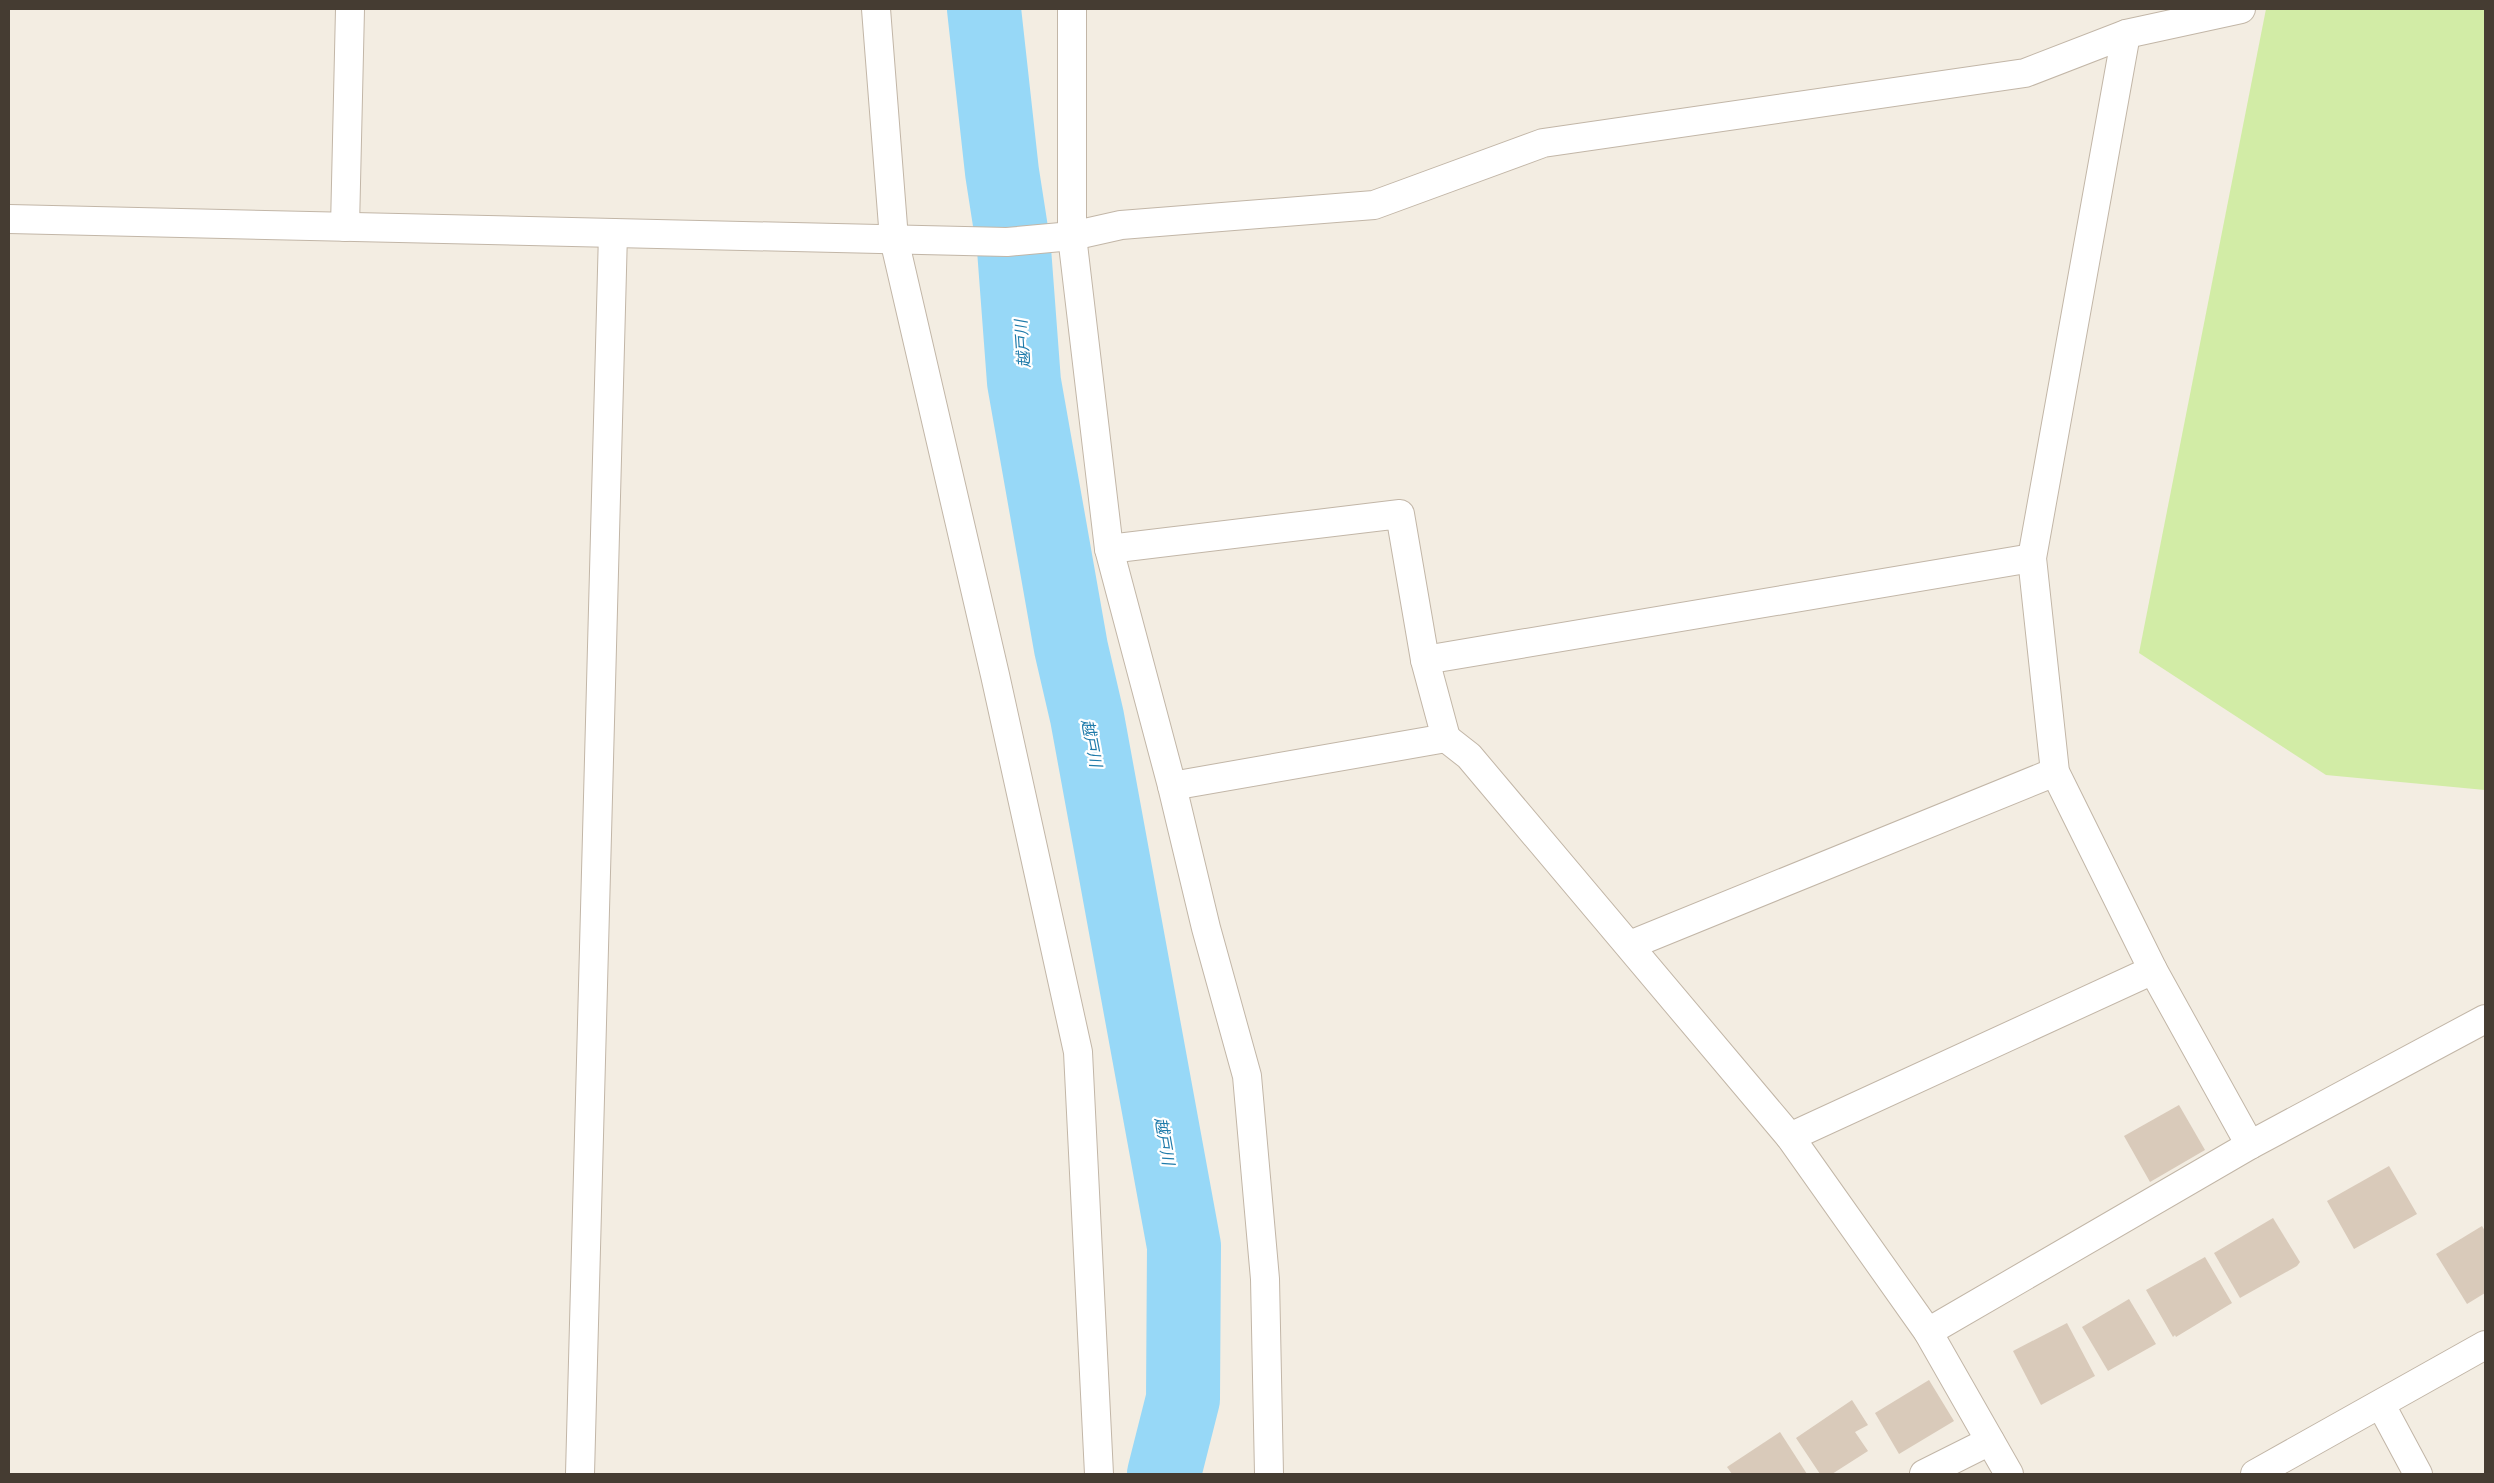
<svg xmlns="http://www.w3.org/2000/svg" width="2494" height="1483" viewBox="0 0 2494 1483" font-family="Jost,'Noto Sans JP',sans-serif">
<rect width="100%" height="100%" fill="#f3ede2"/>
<polygon fill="#d2eca6" points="2266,9 2485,9 2485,790 2326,775 2139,653"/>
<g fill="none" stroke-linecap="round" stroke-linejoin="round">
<polyline stroke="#97d8f7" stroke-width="74" points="984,9 1002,172 1014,249 1024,382 1071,648 1087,717 1184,1246 1183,1399 1164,1474"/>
</g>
<g fill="#d9caba">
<polygon points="2179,1105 2205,1150 2150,1182 2124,1136"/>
<polygon points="2389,1166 2417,1214 2354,1249 2327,1201"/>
<polygon points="2273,1218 2300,1262 2297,1266 2240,1298 2214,1253"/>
<polygon points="2482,1226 2485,1231 2485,1293 2467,1304 2436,1254"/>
<polygon points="2205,1257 2232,1303 2176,1337 2175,1335 2173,1337 2146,1290"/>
<polygon points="2129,1299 2156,1344 2108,1371 2082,1327"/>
<polygon points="2067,1323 2095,1376 2041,1405 2013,1351"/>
<polygon points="1929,1380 1954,1421 1899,1454 1875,1413"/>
<polygon points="1852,1400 1868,1425 1855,1432 1868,1451 1832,1474 1820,1474 1796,1438"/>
<polygon points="1780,1432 1807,1474 1732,1474 1727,1467"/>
</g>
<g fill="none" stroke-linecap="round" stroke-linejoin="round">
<defs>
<g id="minor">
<polyline points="876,9 894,239 995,675 1078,1052 1099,1474"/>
<polyline points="1072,9 1072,236 1109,549 1172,786 1206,928 1247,1076 1265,1279 1269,1474"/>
<polyline points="2126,34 2032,558 2055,772 2153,970 2250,1145"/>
<polyline points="9,219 1007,242 1072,236 1121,225 1374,205 1543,143 2025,73 2126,34 2241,9"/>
<polyline points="345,227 350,9"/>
<polyline points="1109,549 1400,514 1425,660 1446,738 1172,786"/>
<polyline points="1425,660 2032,558"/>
<polyline points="1446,738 1469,756 1790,1137 1928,1332 2009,1474"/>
<polyline points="1630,945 2055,772"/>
<polyline points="1790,1137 2153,970"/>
<polyline points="1928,1332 2250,1145 2485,1019"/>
<polyline points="2381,1405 2418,1474"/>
<polyline points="580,1474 613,233"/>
<polyline points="1924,1474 1990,1441"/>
</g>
<polyline id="tertiary" points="2255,1474 2485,1345"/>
</defs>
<use href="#minor" stroke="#c2b6a7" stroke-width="30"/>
<use href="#tertiary" stroke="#c2b6a7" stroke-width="30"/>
<use href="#minor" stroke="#fff" stroke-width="28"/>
<use href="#tertiary" stroke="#fff" stroke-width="28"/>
</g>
<g text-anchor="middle" stroke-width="4.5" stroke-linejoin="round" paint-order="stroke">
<g font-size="16" font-style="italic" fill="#1f7baa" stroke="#fff">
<text transform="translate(1022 344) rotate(-94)" y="6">越戸川</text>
<text transform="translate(1092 743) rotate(79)" y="6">越戸川</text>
<text transform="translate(1165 1141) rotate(80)" y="6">越戸川</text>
</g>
</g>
<rect width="2494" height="1483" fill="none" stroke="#453c32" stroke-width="20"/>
</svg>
